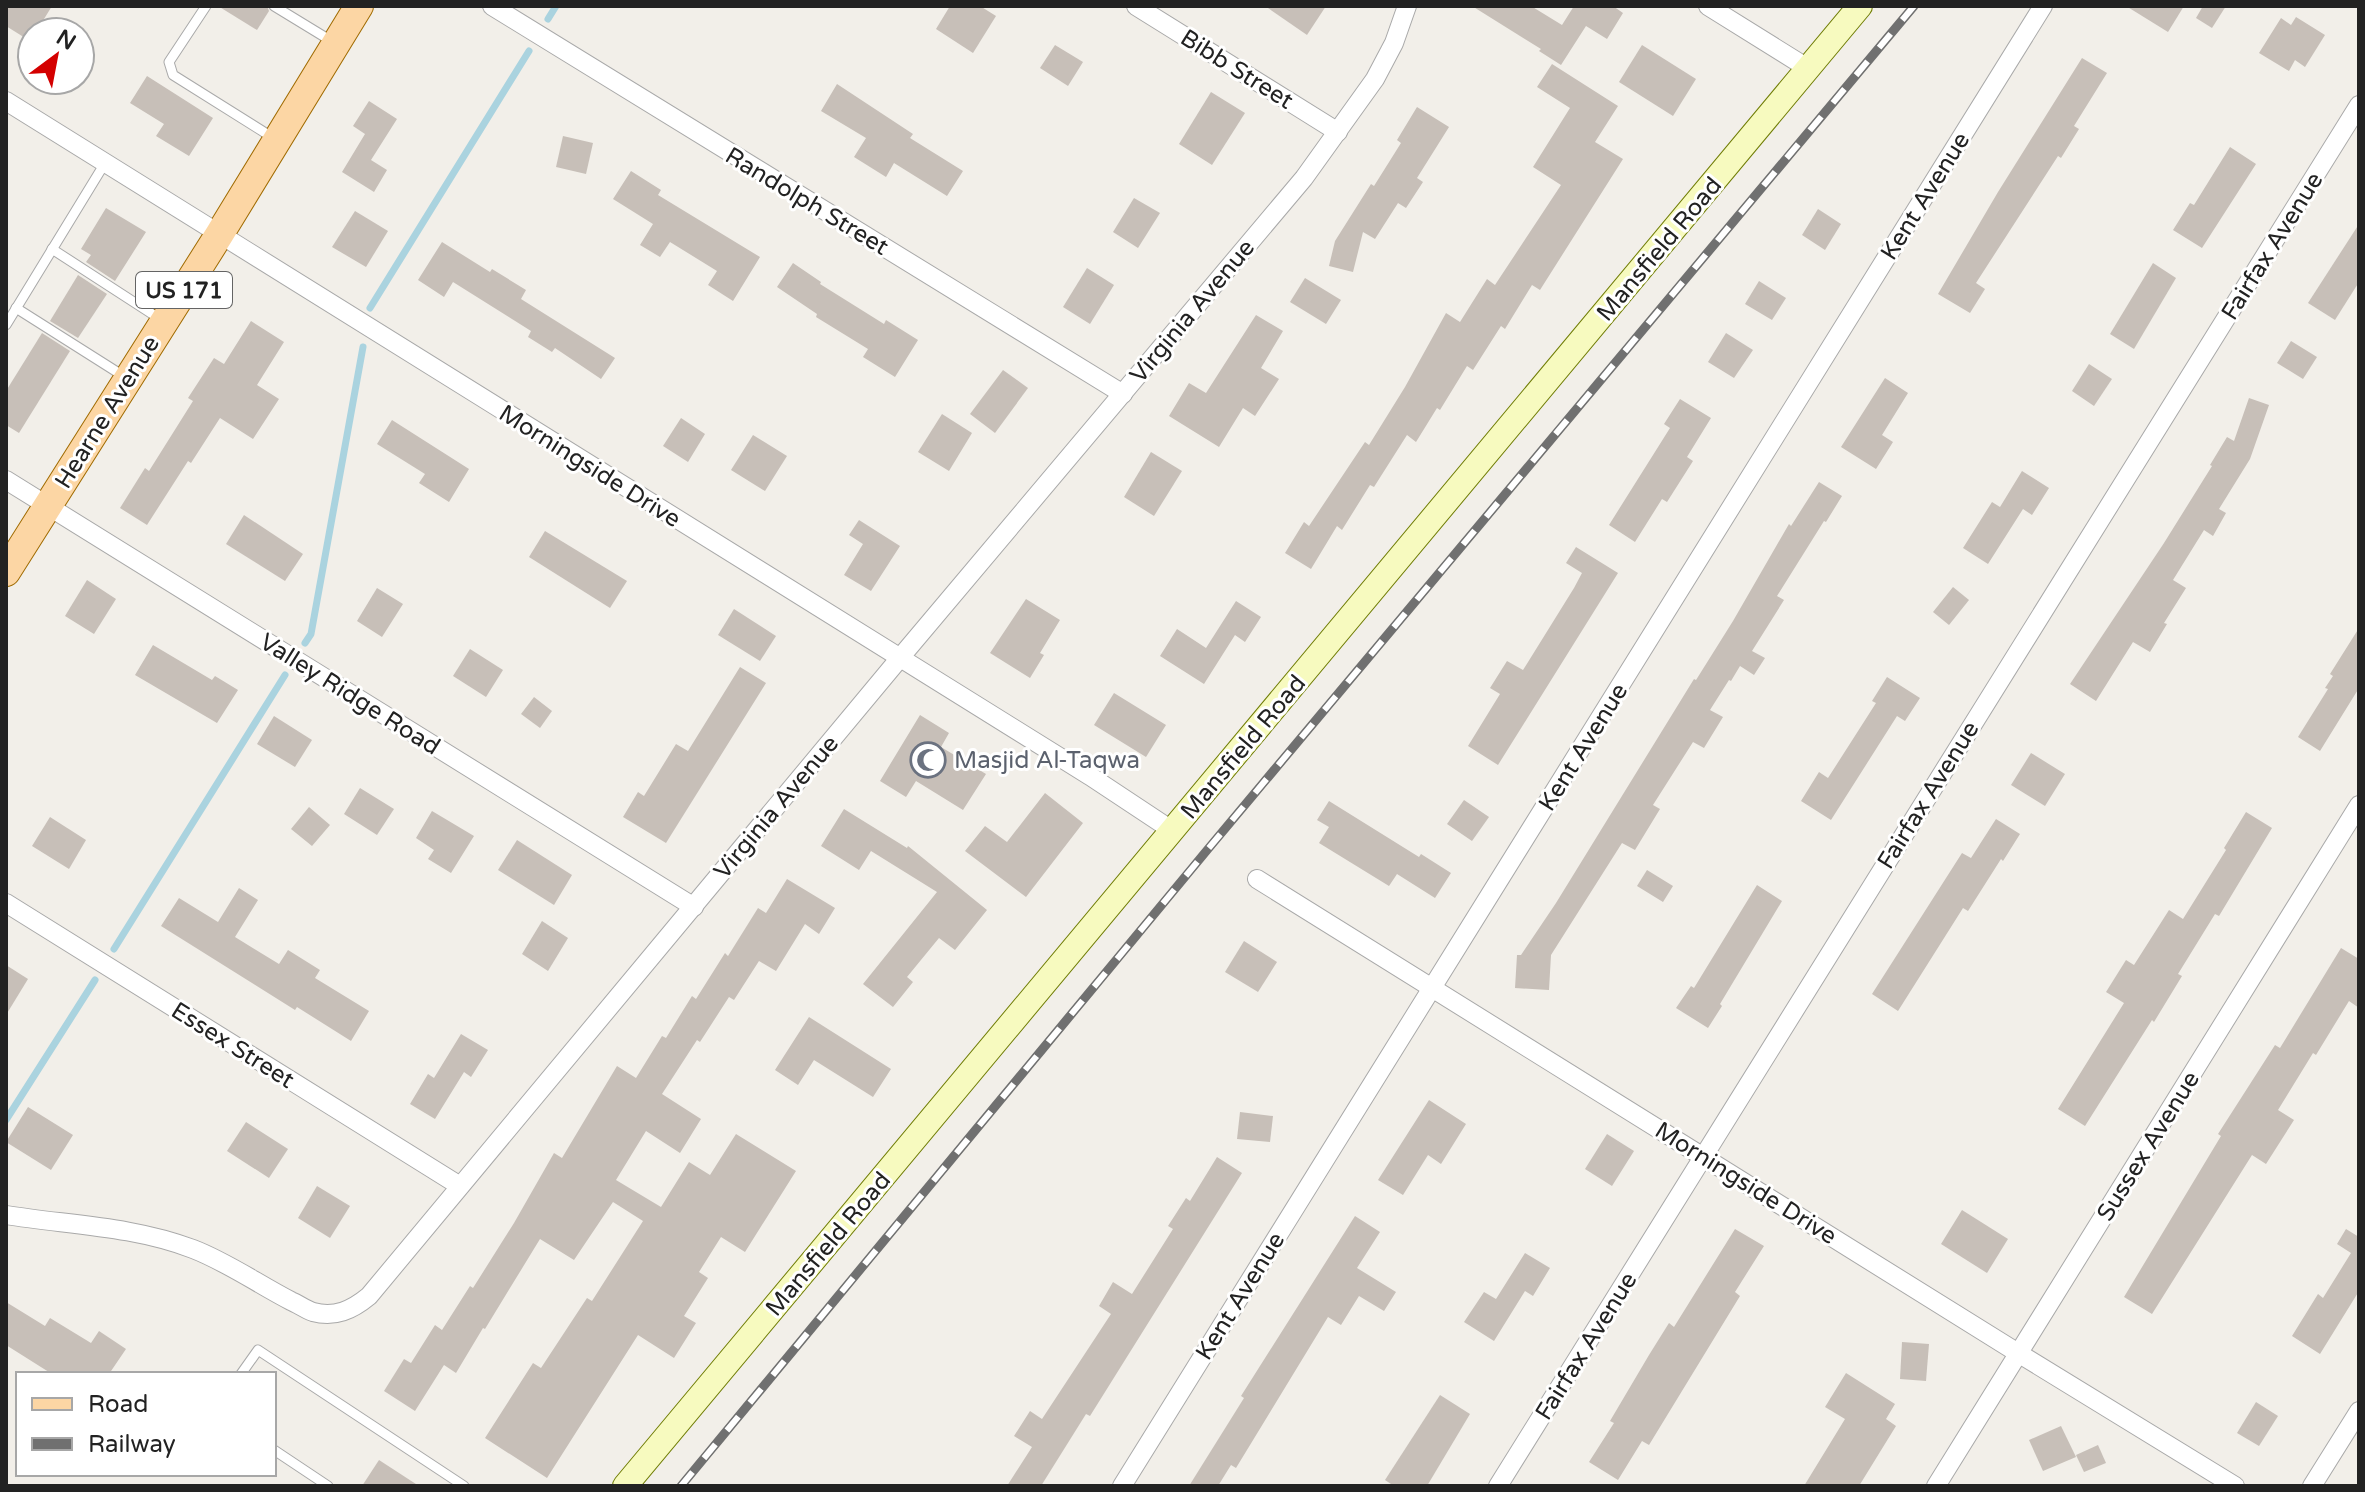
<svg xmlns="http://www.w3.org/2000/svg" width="2365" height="1492" viewBox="0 0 2365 1492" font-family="'Varela Round',sans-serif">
<rect width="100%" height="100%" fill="#f2efe9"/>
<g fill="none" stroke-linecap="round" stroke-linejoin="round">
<g stroke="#aad3df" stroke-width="7">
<polyline points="548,19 556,6"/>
<polyline points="370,308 529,51"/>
<polyline points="305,643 311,634 363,347"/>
<polyline points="114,949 285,675"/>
<polyline points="6,1120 95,980"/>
</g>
</g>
<g fill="#c7bfb8">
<polygon points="6,6 52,6 36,32 32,32 30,41 6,26"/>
<polygon points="218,6 267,6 269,11 257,30"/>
<polygon points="950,6 980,6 996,16 973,53 936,29"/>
<polygon points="1265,6 1326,6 1307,35"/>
<polygon points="1472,6 1531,6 1562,25 1574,6 1613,6 1623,13 1607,39 1586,26 1561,65 1539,51 1541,49"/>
<polygon points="2126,6 2184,6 2168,32"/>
<polygon points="2203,6 2226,6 2212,28 2196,18"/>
<polygon points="2296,17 2325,35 2305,67 2295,60 2289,71 2259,53 2281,18 2291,25"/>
<polygon points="1055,45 1083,62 1068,86 1040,68"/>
<polygon points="1642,45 1696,79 1673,116 1619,82"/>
<polygon points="2082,58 2107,73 2074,126 2079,129 2061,158 2058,156 1976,283 1985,289 1970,313 1938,294 1998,192"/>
<polygon points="1552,64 1618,106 1595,142 1623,159 1540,290 1532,285 1505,329 1501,326 1473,370 1467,366 1440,410 1437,408 1416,442 1407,435 1374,487 1370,485 1342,530 1337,526 1311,569 1285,553 1304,522 1309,526 1365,442 1369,445 1405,387 1446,313 1460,322 1487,279 1495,285 1561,185 1533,167 1570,108 1537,87"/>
<polygon points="147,76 213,118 189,156 156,136 164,124 130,103"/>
<polygon points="837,84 913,134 910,138 963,171 947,196 894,163 886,177 854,157 866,138 821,111"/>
<polygon points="1211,92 1245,113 1212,165 1179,144"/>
<polygon points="369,101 397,119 371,160 387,170 374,192 342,172 365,134 353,126"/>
<polygon points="1417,107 1449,127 1417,178 1423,182 1406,208 1398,203 1375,239 1363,232 1353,272 1329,266 1335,241 1371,184 1374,186 1401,143 1397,140"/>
<polygon points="563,136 593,143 586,174 556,167"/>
<polygon points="2230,147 2256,164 2202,248 2173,230 2190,203 2194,205"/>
<polygon points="631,171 661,190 658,195 760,257 733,301 708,285 717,271 670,242 660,257 640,245 653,224 613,199"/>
<polygon points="1134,198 1160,213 1138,248 1113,232"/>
<polygon points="106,208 146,232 115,281 86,262 91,255 81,249"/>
<polygon points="1818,209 1841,224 1825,250 1802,235"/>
<polygon points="355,211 388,231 366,267 332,247"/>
<polygon points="2359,224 2359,282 2335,320 2308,303"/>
<polygon points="442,242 490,272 492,269 526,290 521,299 615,358 601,379 555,348 552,352 528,337 531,331 453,282 444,297 418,280"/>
<polygon points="793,263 821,282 820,284 884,324 886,320 918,340 895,377 863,357 868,349 816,317 817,314 777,287"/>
<polygon points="2153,263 2176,278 2134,349 2110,334"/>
<polygon points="1087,268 1114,285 1090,324 1063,307"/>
<polygon points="78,275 107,294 78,338 50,321"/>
<polygon points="1305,278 1341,300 1326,324 1290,302"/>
<polygon points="1759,281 1786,298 1772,320 1745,304"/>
<polygon points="1256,315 1283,331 1261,368 1279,379 1255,416 1243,408 1219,447 1169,416 1189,383 1206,393"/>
<polygon points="251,321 284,342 257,385 279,399 253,439 220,418 191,463 188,461 147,525 120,508 145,468 149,471 193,401 188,398 214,358 224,364"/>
<polygon points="42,333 70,351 19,433 6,425 6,391"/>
<polygon points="1726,333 1753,350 1734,378 1708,362"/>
<polygon points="2291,341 2317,357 2303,379 2277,363"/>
<polygon points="2089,364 2112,379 2094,406 2072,391"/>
<polygon points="1003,370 1028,388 995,433 970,414"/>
<polygon points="1885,378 1908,393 1882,435 1893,442 1876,469 1841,447"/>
<polygon points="2249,398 2269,405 2250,459 2219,509 2226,513 2213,536 2204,530 2173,580 2186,588 2164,623 2167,624 2150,652 2133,642 2096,701 2070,684 2164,543 2212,466 2210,465 2227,437 2234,441"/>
<polygon points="1680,399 1711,418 1687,457 1693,461 1667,502 1662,499 1635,542 1609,525 1670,428 1664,424"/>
<polygon points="942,414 972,433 949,471 918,452"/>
<polygon points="681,418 705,434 688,462 663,446"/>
<polygon points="392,420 469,469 449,502 419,483 425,474 377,444"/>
<polygon points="753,435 787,456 765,491 731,470"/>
<polygon points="1151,452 1182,471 1154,516 1124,497"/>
<polygon points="2022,471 2049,488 2032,515 2023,509 1988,564 1963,548 1992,502 2000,507"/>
<polygon points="1819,482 1842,496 1826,522 1824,521 1777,596 1784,600 1752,651 1765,658 1754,675 1740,666 1731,681 1729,680 1710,710 1723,717 1704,748 1693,742 1653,805 1660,809 1635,850 1622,843 1551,955 1549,990 1515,988 1517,955 1521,955 1556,903 1694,679 1696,680 1733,621 1789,524 1791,526"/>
<polygon points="244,515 303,554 285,581 226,544"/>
<polygon points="859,520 900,546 871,591 844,575 863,544 849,535"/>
<polygon points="545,531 627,581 610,608 529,557"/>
<polygon points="1576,547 1618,573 1498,765 1468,746 1500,694 1490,688 1507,661 1523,670 1574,588 1582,573 1566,563"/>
<polygon points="87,580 116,599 94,634 65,616"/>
<polygon points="1953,587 1969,600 1949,625 1933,612"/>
<polygon points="377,588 403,604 382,637 357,621"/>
<polygon points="1026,599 1060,620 1040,653 1044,655 1030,678 990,653"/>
<polygon points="1236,601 1261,617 1245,642 1235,635 1204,684 1160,656 1177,629 1206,648"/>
<polygon points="734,609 776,636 760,661 718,635"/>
<polygon points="2359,628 2359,688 2320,751 2298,737 2328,689 2325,688 2333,676 2330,674"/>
<polygon points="153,645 212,680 215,676 238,690 217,723 135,675"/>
<polygon points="470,649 503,670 486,697 453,676"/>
<polygon points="740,667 766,683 666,843 623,817 638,792 644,796 676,744 688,751"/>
<polygon points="1887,677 1920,698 1905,721 1897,716 1831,820 1801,801 1819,772 1828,778 1876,703 1872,701"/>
<polygon points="1114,693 1166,725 1146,757 1094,725"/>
<polygon points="534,697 552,711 540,728 521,714"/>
<polygon points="920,715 949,733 941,747 986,774 963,810 916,781 906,797 880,781"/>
<polygon points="274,716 312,740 295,767 257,744"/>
<polygon points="2031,753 2065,774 2045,806 2011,785"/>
<polygon points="360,788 394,809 377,835 344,814"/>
<polygon points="1045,793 1083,823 1026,897 965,851 985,826 1007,842"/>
<polygon points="1464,800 1489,817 1472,841 1447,824"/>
<polygon points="1329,801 1419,857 1421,854 1451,873 1435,898 1397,874 1389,886 1319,843 1329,827 1317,820"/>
<polygon points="309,807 330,825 312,846 291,829"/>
<polygon points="844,809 907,848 908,846 987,910 955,950 939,938 907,977 913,982 893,1007 863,984 937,892 871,851 859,870 821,846"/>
<polygon points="432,811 474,836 451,873 428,859 434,850 416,838"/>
<polygon points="2246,812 2272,828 2219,916 2215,914 2178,974 2182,976 2154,1022 2152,1020 2085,1126 2058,1109 2124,1003 2106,992 2126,960 2134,965 2169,910 2183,919 2226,850 2224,848"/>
<polygon points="50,817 86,840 69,869 32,846"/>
<polygon points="1996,819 2020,834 2003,861 2001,859 1968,911 1963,908 1898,1011 1872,994 1962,853 1971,858"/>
<polygon points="517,840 572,875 554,905 498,870"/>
<polygon points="1647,870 1673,886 1663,902 1637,886"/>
<polygon points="787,879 835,908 819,934 805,924 776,971 759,961 734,1000 729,997 700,1042 697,1040 662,1094 701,1119 680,1153 646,1131 616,1180 661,1207 689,1162 710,1175 736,1134 796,1171 745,1252 721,1237 699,1272 708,1278 684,1316 696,1323 674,1358 638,1335 547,1478 485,1438 533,1363 541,1368 587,1298 592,1301 643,1221 613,1202 574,1260 540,1239 485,1329 483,1328 456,1373 444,1365 415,1411 384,1391 404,1359 411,1363 435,1325 442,1330 470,1286 473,1288 514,1223 554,1153 562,1158 617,1066 636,1078 662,1036 666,1038 692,996 696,999 725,953 728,956 758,908 766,913"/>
<polygon points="1757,885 1782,901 1720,1004 1722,1006 1708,1028 1676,1008 1691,986 1694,988"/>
<polygon points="239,888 258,900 235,937 279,964 288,950 320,970 315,978 369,1011 351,1041 297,1007 295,1010 161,926 179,898 218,922"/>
<polygon points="542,921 568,938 548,971 522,954"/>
<polygon points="1244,941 1277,962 1258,992 1225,972"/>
<polygon points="2341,948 2359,959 2359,1008 2349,1001 2316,1055 2313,1053 2278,1110 2294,1120 2266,1164 2252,1155 2152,1314 2124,1297 2221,1136 2218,1134 2275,1045 2280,1048"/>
<polygon points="6,965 28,979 6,1015"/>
<polygon points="809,1017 891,1069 873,1097 814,1060 798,1085 775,1070"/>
<polygon points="461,1034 488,1050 471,1077 464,1072 435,1119 410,1104 428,1074 434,1078"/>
<polygon points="1429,1100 1466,1124 1441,1164 1428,1155 1403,1195 1378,1180"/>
<polygon points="28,1107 73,1135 51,1170 6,1142"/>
<polygon points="1240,1112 1273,1116 1270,1142 1237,1139"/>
<polygon points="246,1122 288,1149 269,1178 227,1151"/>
<polygon points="1607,1134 1634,1151 1612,1186 1585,1169"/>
<polygon points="1217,1157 1242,1173 1090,1416 1086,1414 1041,1486 1007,1486 1032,1447 1014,1436 1030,1411 1042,1419 1111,1314 1099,1306 1113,1282 1132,1294 1173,1229 1168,1226 1186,1198 1190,1201"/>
<polygon points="317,1186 350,1206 330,1238 298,1218"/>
<polygon points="1962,1210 2008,1239 1987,1273 1941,1244"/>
<polygon points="1355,1216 1380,1232 1357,1268 1396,1292 1384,1311 1359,1296 1341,1325 1328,1317 1236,1468 1231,1465 1218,1486 1189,1486 1244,1398 1241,1396"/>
<polygon points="1735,1229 1764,1246 1735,1292 1740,1296 1649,1445 1642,1441 1618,1480 1589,1462 1614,1423 1610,1421 1649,1355 1669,1323 1674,1327"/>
<polygon points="2346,1229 2359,1237 2359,1291 2320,1354 2292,1336 2318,1294 2323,1298 2351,1253 2337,1244"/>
<polygon points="1525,1253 1550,1268 1533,1296 1525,1291 1494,1341 1464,1322 1484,1292 1496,1299"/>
<polygon points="6,1302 45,1326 50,1318 91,1343 99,1331 126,1349 109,1374 52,1374 6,1345"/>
<polygon points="1902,1342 1929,1344 1926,1381 1900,1379"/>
<polygon points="1846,1373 1895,1404 1886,1419 1896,1426 1859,1486 1804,1486 1845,1419 1825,1407"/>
<polygon points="1440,1395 1470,1414 1427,1486 1394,1486 1385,1480"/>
<polygon points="2256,1402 2278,1416 2259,1446 2237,1433"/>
<polygon points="2061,1426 2076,1457 2043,1471 2029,1440"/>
<polygon points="2098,1445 2106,1463 2084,1472 2076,1455"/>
<polygon points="379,1460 419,1486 362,1486"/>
</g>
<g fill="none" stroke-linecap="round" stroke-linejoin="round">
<defs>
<g id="lane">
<polyline points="206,6 169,62 173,75 275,139"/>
<polyline points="274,6 333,42"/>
<polyline points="52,249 160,319"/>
<polyline points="16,308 125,377"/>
<polyline points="6,325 105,163"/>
<polyline points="241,1374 258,1350 464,1486"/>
<polyline points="274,1450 328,1486"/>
</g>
<g id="street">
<polyline points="492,6 1123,394"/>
<polyline points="1136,6 1338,132"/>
<polyline points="1708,6 1809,69"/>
<polyline points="6,101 1090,776 1173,831"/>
<polyline points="6,480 694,907"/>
<polyline points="1257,879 2018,1353 2235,1486"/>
<polyline points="6,903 460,1186"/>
<path d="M6,1215C68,1225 133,1226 193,1249C227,1262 258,1284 291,1301C298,1304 305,1309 313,1312C335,1318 352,1310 369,1296L899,659L1304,178L1375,79L1394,43L1407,6"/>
<polyline points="1122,1486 2043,6"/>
<polyline points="1498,1486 2359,105"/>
<polyline points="1936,1486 2359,805"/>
<polyline points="2312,1486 2359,1411"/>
</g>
<polyline id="secondary" points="625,1486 1860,6"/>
<polyline id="primary" points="6,572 219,235 359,6"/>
</defs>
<use href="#lane" stroke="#a9a9a9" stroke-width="11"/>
<use href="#street" stroke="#a9a9a9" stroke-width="20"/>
<use href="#secondary" stroke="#707d05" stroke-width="26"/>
<use href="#primary" stroke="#a06b00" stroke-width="30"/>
<use href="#lane" stroke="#fff" stroke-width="9"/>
<use href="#street" stroke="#fff" stroke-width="18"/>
<use href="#secondary" stroke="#f7fabf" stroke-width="24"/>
<use href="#primary" stroke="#fcd6a4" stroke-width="28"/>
<defs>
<polyline id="rail" points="681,1486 1208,849 1914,6"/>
</defs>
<use href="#rail" stroke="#707070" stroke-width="9"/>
<use href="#rail" stroke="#fff" stroke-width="6" stroke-dasharray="18" stroke-linecap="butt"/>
</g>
<defs>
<symbol id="mosque-ring" viewBox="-11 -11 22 22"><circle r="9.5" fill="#fff" stroke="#6b7280" stroke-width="1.5"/><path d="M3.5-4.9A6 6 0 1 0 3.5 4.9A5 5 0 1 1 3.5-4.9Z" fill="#6b7280"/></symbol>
</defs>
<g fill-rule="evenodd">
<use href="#mosque-ring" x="908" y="740" width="40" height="40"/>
</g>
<g text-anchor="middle" stroke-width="6" stroke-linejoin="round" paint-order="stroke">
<rect fill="#fff" stroke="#646464" stroke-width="2" x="136" y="272" width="96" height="36" rx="6"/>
<g font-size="22" font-weight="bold" fill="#222">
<text x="184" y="298">US 171</text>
</g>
<g font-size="24" fill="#222" stroke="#fff">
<text transform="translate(1237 69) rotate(32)" y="8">Bibb Street</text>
<text transform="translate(1925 196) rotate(-58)" y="8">Kent Avenue</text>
<text transform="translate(807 201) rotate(31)" y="8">Randolph Street</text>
<text transform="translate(2272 246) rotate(-58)" y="8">Fairfax Avenue</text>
<text transform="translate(1659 249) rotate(-50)" y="8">Mansfield Road</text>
<text transform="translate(1192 311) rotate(-50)" y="8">Virginia Avenue</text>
<text transform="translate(107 412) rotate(-58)" y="8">Hearne Avenue</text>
<text transform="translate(590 466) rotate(32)" y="8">Morningside Drive</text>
<text transform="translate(350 694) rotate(32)" y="8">Valley Ridge Road</text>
<text transform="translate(1243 747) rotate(-50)" y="8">Mansfield Road</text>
<text transform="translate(1583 747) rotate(-58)" y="8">Kent Avenue</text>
<text transform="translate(1928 795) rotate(-58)" y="8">Fairfax Avenue</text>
<text transform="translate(776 807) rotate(-50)" y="8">Virginia Avenue</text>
<text transform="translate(233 1045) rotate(32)" y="8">Essex Street</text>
<text transform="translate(2148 1146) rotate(-58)" y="8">Sussex Avenue</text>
<text transform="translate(1746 1183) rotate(32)" y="8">Morningside Drive</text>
<text transform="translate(828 1244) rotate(-50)" y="8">Mansfield Road</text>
<text transform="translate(1240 1296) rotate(-58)" y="8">Kent Avenue</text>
<text transform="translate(1586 1346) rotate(-58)" y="8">Fairfax Avenue</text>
</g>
<g font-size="24" fill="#5b616d" stroke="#fff" text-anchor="start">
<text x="954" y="768">Masjid Al-Taqwa</text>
</g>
</g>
<rect width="2365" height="1492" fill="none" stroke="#222222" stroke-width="16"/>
<rect x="16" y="1372" width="260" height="104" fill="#ffffff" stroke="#a7a7a7" stroke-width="2"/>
<rect x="32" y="1398" width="40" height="12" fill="#fcd6a4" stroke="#a7a7a7" stroke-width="2"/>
<text x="88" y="1412" font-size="24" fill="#222222">Road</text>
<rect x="32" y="1438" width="40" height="12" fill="#707070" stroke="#a7a7a7" stroke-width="2"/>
<text x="88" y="1452" font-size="24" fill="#222222">Railway</text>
<g transform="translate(56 56) rotate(32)"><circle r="38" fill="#ffffff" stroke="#a7a7a7" stroke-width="2"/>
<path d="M0-6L14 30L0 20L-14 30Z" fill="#d40000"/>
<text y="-12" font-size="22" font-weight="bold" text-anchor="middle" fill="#222222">N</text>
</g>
</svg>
